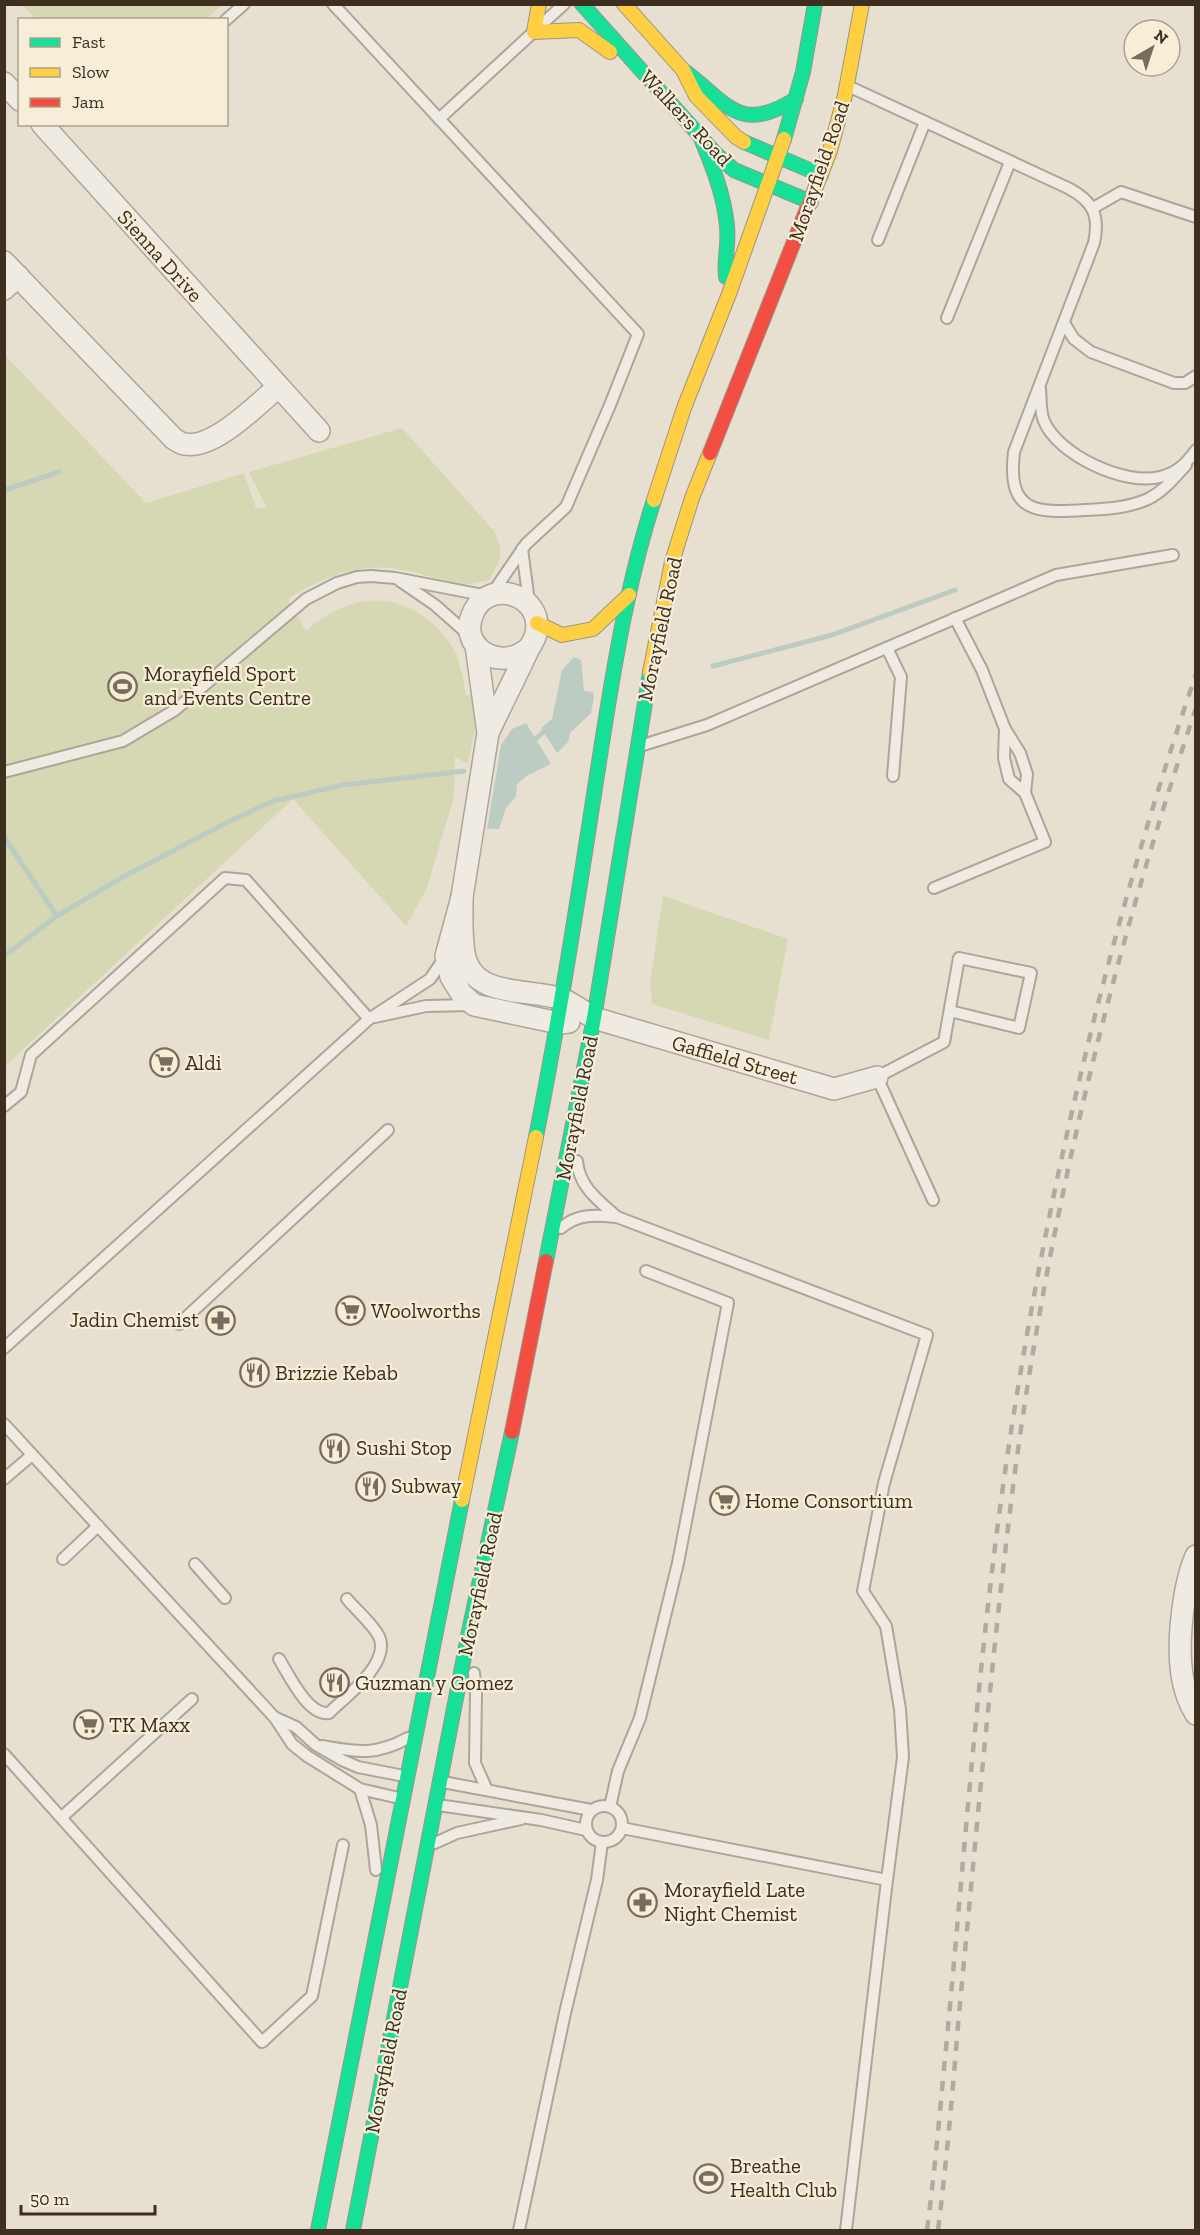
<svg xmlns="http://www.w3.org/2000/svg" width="1200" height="2235" viewBox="0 0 1200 2235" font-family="'Zilla Slab',serif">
<rect width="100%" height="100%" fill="#e7e0d1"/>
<g fill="#d6d7b3">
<polygon points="22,5 222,5 205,20 36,19"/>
<path d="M5,355L146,503L244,473L256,508H267L249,472L402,428L494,531C505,553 501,559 489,580L462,585C441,581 420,572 398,569C358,563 320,577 288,600L306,631C352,590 406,588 447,639C460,655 462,676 466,695H475L477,719L468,764L455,757L454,796L427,888L406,926L293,799L5,1066Z"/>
<polygon points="663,896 788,939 769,1040 652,1004 650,983"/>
</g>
<g fill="#bcccc2">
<polygon points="574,657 581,660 584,691 593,692 594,697 591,713 570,733 568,742 557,753 541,728 552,719 562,670"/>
<polygon points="526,723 551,764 528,775 517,784 516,797 506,808 499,829 487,829 501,745 512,729"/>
</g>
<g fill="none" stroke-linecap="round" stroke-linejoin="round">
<g stroke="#bcccc2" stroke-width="5">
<polyline points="4,490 59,472"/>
<polyline points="713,666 832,635 955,590"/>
<polyline points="531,743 549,727"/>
<polyline points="4,837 57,916"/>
<polyline points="4,956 57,916 123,877 228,822 273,801 343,785 464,771"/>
</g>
<defs>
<g id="lane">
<polyline points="333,4 638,334 610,405 566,507 526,544 491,595"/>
<polyline points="226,20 244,4"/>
<path d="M850,87L1068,188C1093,201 1100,215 1094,243L1014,452C1007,513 1035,513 1085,510C1106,509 1128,508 1148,499C1164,491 1175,477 1186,465"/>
<polyline points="439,119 564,4"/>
<polyline points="1093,208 1121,192 1196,217"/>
<polyline points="878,240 925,122"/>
<polyline points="947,318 1010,162"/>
<polyline points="1064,323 1074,339 1091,352 1174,383 1185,383 1196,376"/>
<path d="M1040,389C1041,399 1040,412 1044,421C1058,455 1125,486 1160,477C1177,473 1186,464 1196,450"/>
<polyline points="522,549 529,602"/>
<polyline points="400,581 435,605 470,636"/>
<polyline points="955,618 982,670 1005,729 1020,753 1027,774 1025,793"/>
<polyline points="887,648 901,677 893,776"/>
<polyline points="643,745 707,725 1056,575 1173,555"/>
<polyline points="4,772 123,741 175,710 306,599 337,583 357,577 371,576 395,578 488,596"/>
<polyline points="934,888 1045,842 1025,793 1009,779 1004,758 1005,729"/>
<polyline points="375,1017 426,1006 472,1005"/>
<polyline points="4,1106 21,1092 31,1055 225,878 246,880 369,1019"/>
<path d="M577,1161C579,1187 599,1201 617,1217"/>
<polyline points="933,1200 877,1077 944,1042 959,958 1031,973 1019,1028 950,1011"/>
<path d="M561,1228C578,1213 596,1215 617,1217L927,1335L884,1483L863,1591L886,1626L900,1709L903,1757L887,1880"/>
<polyline points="179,1324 388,1130"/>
<polyline points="4,1348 369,1019 430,979 445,957"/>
<polyline points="4,1424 275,1718 292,1744 307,1756 360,1789 399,1798"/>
<polyline points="4,1479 32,1455"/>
<polyline points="63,1559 98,1526"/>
<polyline points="195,1564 225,1598"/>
<path d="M279,1659C289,1675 308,1716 329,1713C346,1696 388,1666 380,1639C376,1627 355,1609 347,1599"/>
<polyline points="474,1673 476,1694 475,1763 487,1790"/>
<polyline points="276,1718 296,1727 316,1745 342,1760 358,1767 404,1776"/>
<path d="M322,1746C357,1752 375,1756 408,1738"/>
<polyline points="4,1754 262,2042 312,1996 343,1845"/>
<polyline points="443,1782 591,1810"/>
<polyline points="360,1789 371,1825 376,1870"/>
<polyline points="438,1805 541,1820 586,1830"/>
<circle cx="604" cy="1824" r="18"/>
<polyline points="610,1807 618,1771 640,1718 678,1563 728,1303 646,1271"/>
<polyline points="62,1817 192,1699"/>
<polyline points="622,1828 887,1880 846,2230"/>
<polyline points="435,1843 457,1833 521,1819"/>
<polyline points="519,2230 565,2013 597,1880 602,1842"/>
</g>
<g id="street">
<polyline points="4,83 20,100"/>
<polyline points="42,124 319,431"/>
<path d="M4,262L173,438C176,440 181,444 185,444C213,450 258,404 278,387"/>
<polyline points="4,289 18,276"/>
<polyline points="476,645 488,733 462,897 446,956 451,977 461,993 474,1005 559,1023 569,1022"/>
<path d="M488,733C501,705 515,678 528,650C531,644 535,640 536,633C544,596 491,577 474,611C456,646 499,674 529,648"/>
<path d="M462,897C462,915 461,935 464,953C471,999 530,988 562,999C573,1004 584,1012 594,1018L834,1089L877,1077"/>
<path d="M1196,1556C1183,1586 1177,1643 1182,1675C1184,1688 1189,1703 1196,1714"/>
</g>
<g id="fast">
<polyline points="582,4 716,154 734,170 811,202"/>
<path d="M683,70C728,103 738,135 796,99"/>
<path d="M700,136C712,165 724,194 727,226C729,243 724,260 726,277"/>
<polyline points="784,139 803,72 815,4"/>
<polyline points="744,142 821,175"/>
<path d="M536,1137C559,1021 577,905 595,788C610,692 624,593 654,500"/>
<polyline points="546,1261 594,1018 650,672"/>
<polyline points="318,2230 462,1500"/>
<polyline points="353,2230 469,1631 512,1432"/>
</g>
<g id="slow">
<polyline points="539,4 534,32 579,30 610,52"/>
<polyline points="624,4 683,70 696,96 736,137 744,142"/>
<polyline points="811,199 830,151 845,95 862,4"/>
<polyline points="654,500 684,408 729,294 784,139"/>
<polyline points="537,623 562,635 593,629 629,595"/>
<polyline points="650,672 672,562 692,498 710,453"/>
<polyline points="462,1500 536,1137"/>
</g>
<g id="jam">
<polyline points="710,453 811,199"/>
<polyline points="512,1432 546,1261"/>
</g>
</defs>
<use href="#lane" stroke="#ada599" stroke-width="14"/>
<use href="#street" stroke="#ada599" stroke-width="24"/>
<use href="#fast" stroke="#9c958a" stroke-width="16"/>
<use href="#slow" stroke="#9c958a" stroke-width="16"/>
<use href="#jam" stroke="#9c958a" stroke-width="16"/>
<use href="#lane" stroke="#efebe3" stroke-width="10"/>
<use href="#street" stroke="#efebe3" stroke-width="21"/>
<use href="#fast" stroke="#16e098" stroke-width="14"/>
<use href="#slow" stroke="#ffcf43" stroke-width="14"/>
<use href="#jam" stroke="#f24e42" stroke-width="14"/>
<g stroke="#afaaa2" stroke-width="4.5" stroke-dasharray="10 10" stroke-linecap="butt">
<path d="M927,2230C935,2170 940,2109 946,2048C964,1861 977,1673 1003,1486C1042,1210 1106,938 1196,674"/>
<path d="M938,2230C947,2159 953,2086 959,2014C976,1838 991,1662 1013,1487C1047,1223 1111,960 1196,708"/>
</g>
</g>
<defs>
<symbol id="stadium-ring" viewBox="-11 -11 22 22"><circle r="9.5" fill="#f7eed8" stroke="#786c5e" stroke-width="1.5"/><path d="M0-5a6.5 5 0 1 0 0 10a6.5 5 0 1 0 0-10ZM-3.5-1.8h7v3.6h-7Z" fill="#786c5e"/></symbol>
<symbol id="supermarket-ring" viewBox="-11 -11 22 22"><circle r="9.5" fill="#f7eed8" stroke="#786c5e" stroke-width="1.5"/><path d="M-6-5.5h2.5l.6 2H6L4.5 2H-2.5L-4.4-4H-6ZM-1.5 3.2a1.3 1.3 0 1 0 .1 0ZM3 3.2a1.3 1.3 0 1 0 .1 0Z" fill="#786c5e"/></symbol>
<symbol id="pharmacy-ring" viewBox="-11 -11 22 22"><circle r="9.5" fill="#f7eed8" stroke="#786c5e" stroke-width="1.5"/><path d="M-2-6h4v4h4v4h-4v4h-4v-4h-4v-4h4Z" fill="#786c5e"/></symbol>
<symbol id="restaurant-ring" viewBox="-11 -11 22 22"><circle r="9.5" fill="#f7eed8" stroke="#786c5e" stroke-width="1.5"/><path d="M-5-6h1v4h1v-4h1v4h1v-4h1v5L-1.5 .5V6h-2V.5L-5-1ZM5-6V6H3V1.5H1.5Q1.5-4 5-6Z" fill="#786c5e"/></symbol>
</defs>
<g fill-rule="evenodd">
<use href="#stadium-ring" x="106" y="670" width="33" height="33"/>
<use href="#supermarket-ring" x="148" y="1046" width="33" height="33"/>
<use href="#supermarket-ring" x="334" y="1294" width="33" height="33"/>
<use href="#pharmacy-ring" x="204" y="1304" width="33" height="33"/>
<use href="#restaurant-ring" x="238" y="1356" width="33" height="33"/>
<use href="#restaurant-ring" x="318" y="1432" width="33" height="33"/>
<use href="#restaurant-ring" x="354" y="1470" width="33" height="33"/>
<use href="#supermarket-ring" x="708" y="1484" width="33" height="33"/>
<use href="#restaurant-ring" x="318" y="1666" width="33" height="33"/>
<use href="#supermarket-ring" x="72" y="1708" width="33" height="33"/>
<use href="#pharmacy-ring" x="626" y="1886" width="33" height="33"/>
<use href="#stadium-ring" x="692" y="2162" width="33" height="33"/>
</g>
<g text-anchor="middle" stroke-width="4.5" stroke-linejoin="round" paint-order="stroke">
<g font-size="21" fill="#3d2e20" stroke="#f7eed8">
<text transform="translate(686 118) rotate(47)" y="7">Walkers Road</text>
<text transform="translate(819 171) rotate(-71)" y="7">Morayfield Road</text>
<text transform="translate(160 256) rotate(48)" y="7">Sienna Drive</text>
<text transform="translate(660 629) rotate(-78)" y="7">Morayfield Road</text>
<text transform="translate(735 1060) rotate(16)" y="7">Gaffield Street</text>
<text transform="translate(577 1108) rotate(-79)" y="7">Morayfield Road</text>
<text transform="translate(480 1584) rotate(-78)" y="7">Morayfield Road</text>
<text transform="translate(386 2061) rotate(-79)" y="7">Morayfield Road</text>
</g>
<g font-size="21" fill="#3d2e20" stroke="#f7eed8" text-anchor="start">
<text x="144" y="681">Morayfield Sport<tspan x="144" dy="24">and Events Centre</tspan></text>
<text x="185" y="1070">Aldi</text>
<text x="371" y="1318">Woolworths</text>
<text x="199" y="1327" text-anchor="end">Jadin Chemist</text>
<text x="275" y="1380">Brizzie Kebab</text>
<text x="356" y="1455">Sushi Stop</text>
<text x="391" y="1493">Subway</text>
<text x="745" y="1508">Home Consortium</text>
<text x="355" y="1690">Guzman y Gomez</text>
<text x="109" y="1732">TK Maxx</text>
<text x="664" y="1897">Morayfield Late<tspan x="664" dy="24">Night Chemist</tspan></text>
<text x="730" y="2173">Breathe<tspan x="730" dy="24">Health Club</tspan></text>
</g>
</g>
<rect width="1200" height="2235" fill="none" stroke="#3d2e20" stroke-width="12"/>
<rect x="18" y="18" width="210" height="108" fill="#f7eed8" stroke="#ada18e" stroke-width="1.5"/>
<rect x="30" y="38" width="30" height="9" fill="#16e098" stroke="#ada18e" stroke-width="1.5"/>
<text x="72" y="48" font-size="18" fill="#3d2e20">Fast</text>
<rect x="30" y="68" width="30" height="9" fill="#ffcf43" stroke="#ada18e" stroke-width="1.5"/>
<text x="72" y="78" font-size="18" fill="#3d2e20">Slow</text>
<rect x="30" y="98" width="30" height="9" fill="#f24e42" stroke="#ada18e" stroke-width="1.5"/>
<text x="72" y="108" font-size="18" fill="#3d2e20">Jam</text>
<g transform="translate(1152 48) rotate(39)"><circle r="28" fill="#f7eed8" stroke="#ada18e" stroke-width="1.5"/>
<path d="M0-4.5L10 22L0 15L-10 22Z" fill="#786c5e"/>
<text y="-9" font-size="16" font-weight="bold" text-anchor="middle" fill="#3d2e20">N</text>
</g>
<path d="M21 2205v9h134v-9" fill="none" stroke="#3d2e20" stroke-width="3"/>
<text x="30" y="2205" font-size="18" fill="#3d2e20" stroke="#f7eed8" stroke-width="4.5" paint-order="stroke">50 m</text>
</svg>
